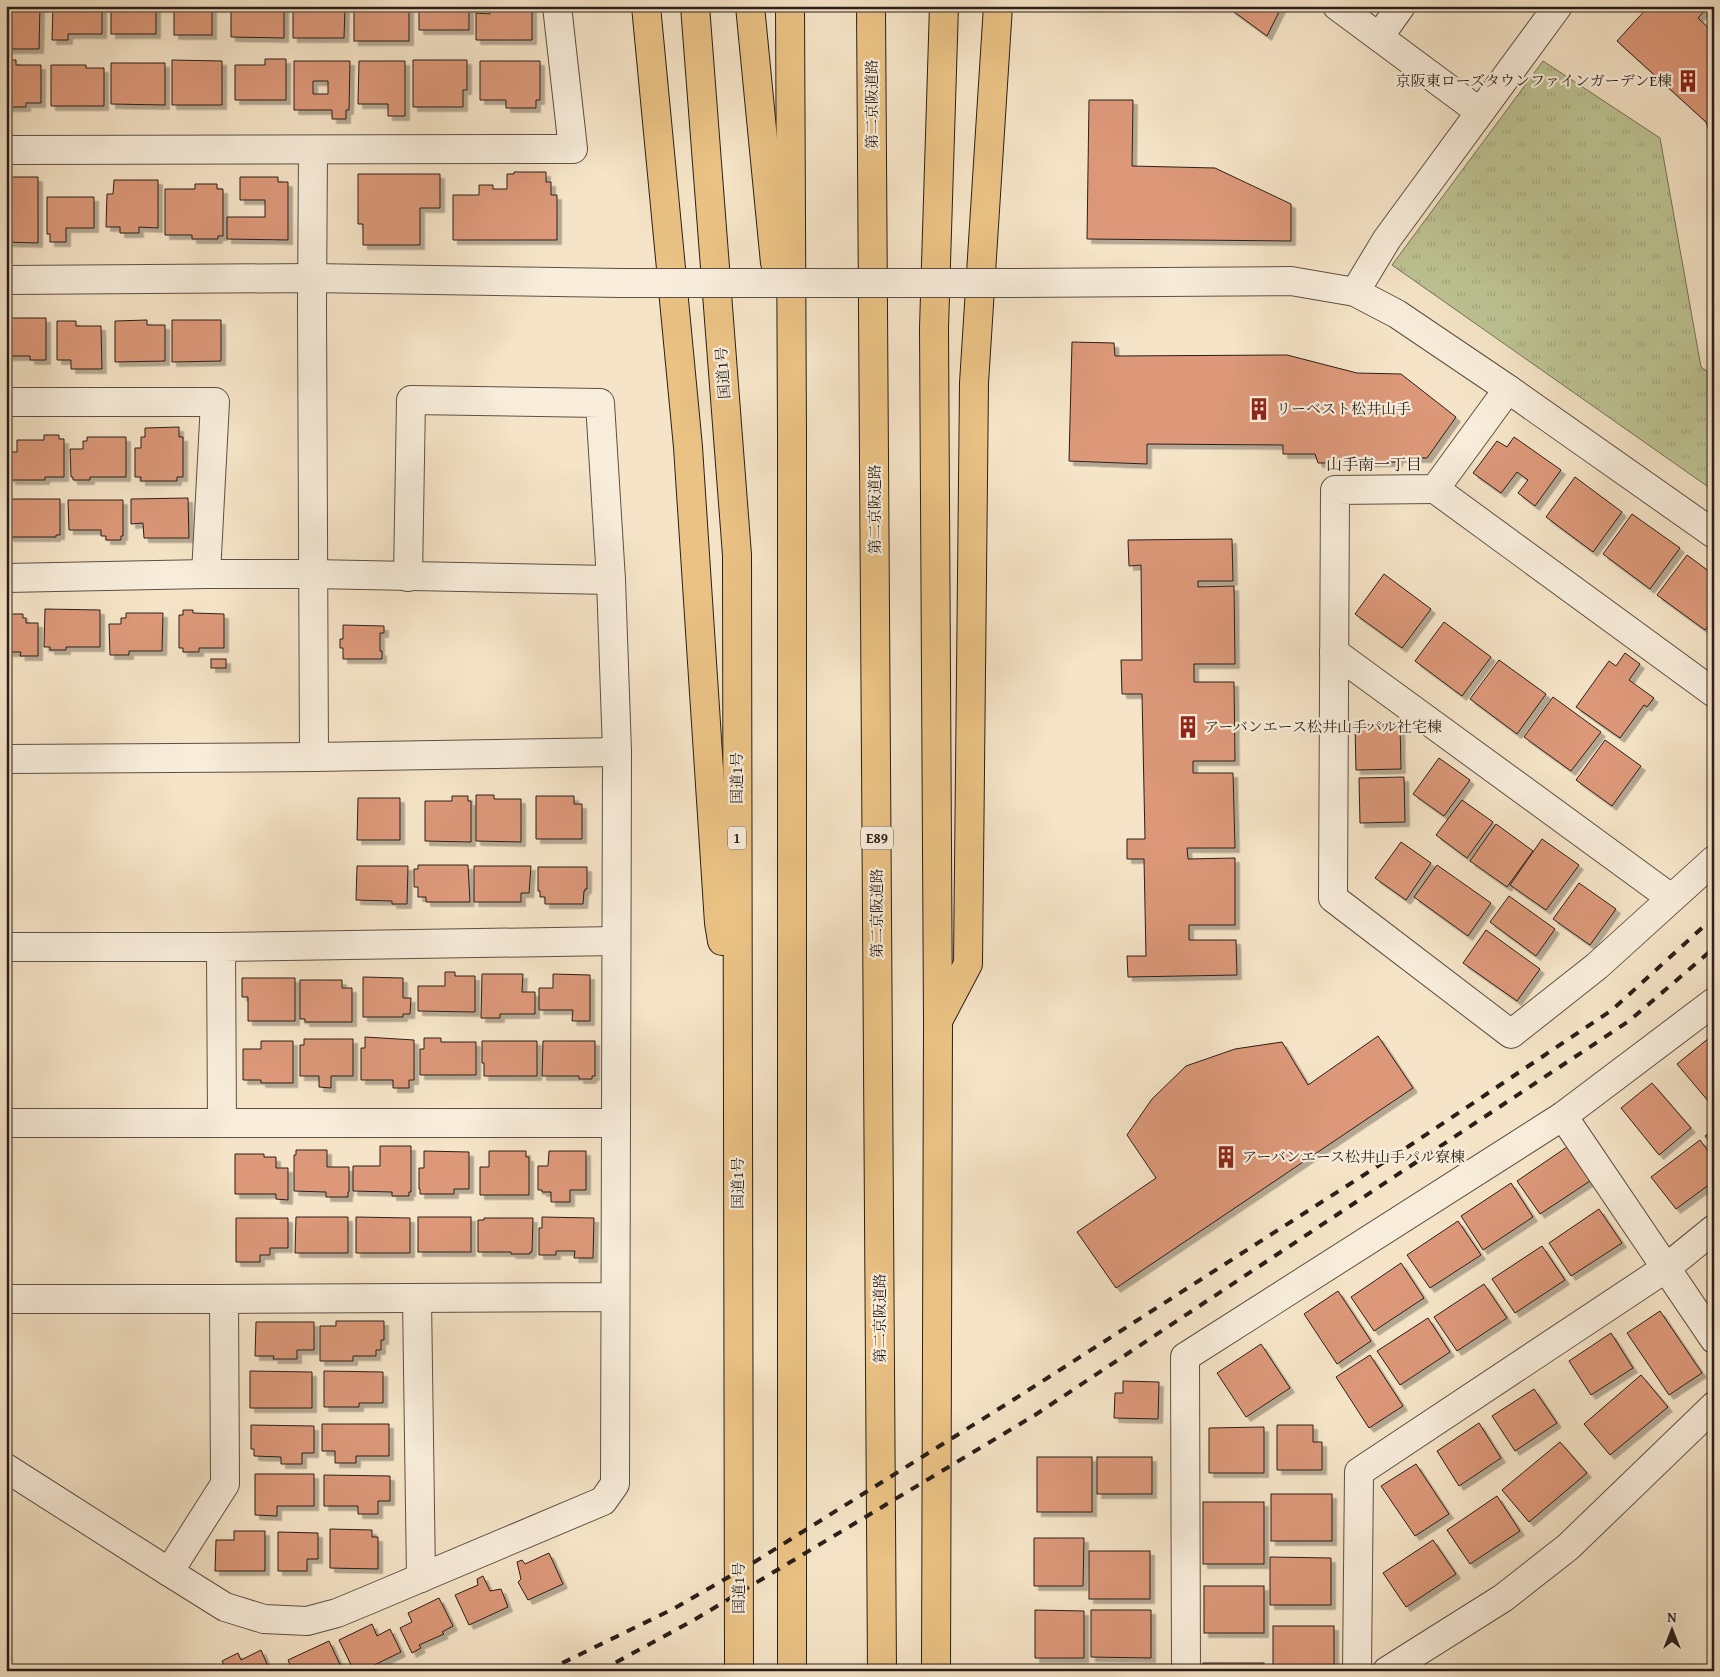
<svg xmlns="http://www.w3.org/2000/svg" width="1720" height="1677" viewBox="0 0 1720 1677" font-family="'Gentium Book Plus','Noto Serif JP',serif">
<defs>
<pattern id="grass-tufts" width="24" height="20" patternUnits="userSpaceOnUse" patternTransform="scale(1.25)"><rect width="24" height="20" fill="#bec494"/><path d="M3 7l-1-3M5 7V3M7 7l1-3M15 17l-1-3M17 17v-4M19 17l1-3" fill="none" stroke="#a3a87f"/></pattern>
<filter id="shadow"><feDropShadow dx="4.5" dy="4.5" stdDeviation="0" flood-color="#0004"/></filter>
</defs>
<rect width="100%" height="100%" fill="#f5e4c7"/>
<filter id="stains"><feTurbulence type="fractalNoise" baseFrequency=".004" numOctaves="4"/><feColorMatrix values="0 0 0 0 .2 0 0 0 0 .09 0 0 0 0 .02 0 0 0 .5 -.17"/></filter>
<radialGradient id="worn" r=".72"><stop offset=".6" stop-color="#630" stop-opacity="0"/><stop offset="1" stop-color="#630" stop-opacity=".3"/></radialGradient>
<polygon fill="url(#grass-tufts)" stroke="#747256" points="1543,61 1660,138 1701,367 1714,376 1714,491 1392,265"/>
<g fill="#dc9879" stroke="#2b1f19" fill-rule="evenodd" filter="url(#shadow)">
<polygon points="6,6 40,6 39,49 6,49"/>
<polygon points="53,6 102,6 102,34 68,34 68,40 52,40"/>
<rect x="111" y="6" width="45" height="28"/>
<rect x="174" y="6" width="38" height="29"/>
<polygon points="231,6 284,6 284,38 231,37"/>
<polygon points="293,6 345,6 344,38 293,38"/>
<rect x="354" y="6" width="55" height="35"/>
<polygon points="426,6 469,6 469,30 419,30 419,7"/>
<polygon points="490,6 532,6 532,40 476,40 476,13 490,14"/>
<polygon points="1226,6 1282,6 1267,36"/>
<polygon points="1649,6 1709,6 1698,18 1714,33 1714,145 1706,122 1617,41"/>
<polygon points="265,59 286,59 286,100 235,100 235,65 265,65"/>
<polygon points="6,60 16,60 16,65 41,65 41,103 26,103 26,107 6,107"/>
<polygon points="172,60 222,61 222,105 172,105"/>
<polygon points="413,60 467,60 467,90 463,90 463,107 413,107"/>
<path d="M294,61H350L349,110H346V119H332V110H294ZM313,81H328V94H313Z"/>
<polygon points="359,61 405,61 405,116 388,116 388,104 358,104"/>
<polygon points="480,61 540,61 540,100 536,100 536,108 506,108 506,100 480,100"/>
<polygon points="111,63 165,63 165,105 111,104"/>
<polygon points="51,65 86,65 86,68 104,68 104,106 51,106"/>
<polygon points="1089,100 1133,100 1132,166 1215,168 1291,204 1291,241 1087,239"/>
<polygon points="514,172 546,172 546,182 551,182 551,195 557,195 557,240 453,240 453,195 479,195 479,185 493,185 493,189 507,189 507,174 514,174"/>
<polygon points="358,174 440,174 440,208 420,208 420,245 363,245 363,224 358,224"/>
<polygon points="6,177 38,177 38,243 6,242"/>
<polygon points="240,177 278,177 278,182 288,182 288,240 227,239 227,217 265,217 265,200 240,200"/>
<polygon points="114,180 158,180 158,228 139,227 139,233 120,233 120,227 106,227 107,194 113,194"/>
<polygon points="195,184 217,184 217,189 223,189 223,236 218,236 218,239 192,239 192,235 165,235 165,189 195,189"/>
<polygon points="47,197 94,197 94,228 66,228 66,242 50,242 50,234 47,234"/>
<polygon points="6,318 46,318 46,360 30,360 30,356 7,356"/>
<polygon points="147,320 147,325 165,325 165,361 115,362 115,321"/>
<polygon points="172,320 221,320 221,361 172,362"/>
<polygon points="57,321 76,321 76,326 101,326 102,369 71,369 71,360 57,360"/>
<polygon points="1072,342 1114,343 1115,356 1287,355 1357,373 1401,374 1456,417 1427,458 1398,458 1398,462 1318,463 1315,454 1283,454 1283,445 1147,444 1147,464 1069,461"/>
<polygon points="179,427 179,437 183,437 183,477 177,477 177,481 141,481 141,477 135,477 135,448 141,448 141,437 145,437 145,428"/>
<polygon points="44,435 59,435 59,439 64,439 64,477 45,477 45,480 11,480 11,477 7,477 7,452 17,452 17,440 44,440"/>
<polygon points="87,437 126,437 126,477 90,477 90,480 73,480 73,477 71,477 70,449 83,449 83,441 87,441"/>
<polygon points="1514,437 1561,470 1535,506 1518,493 1528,480 1517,472 1501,493 1473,473 1497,441 1507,447"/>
<polygon points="1575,477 1622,512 1593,552 1546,517"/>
<polygon points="188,498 189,538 144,538 143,523 131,524 131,499"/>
<polygon points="7,499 60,499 60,535 56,535 56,537 9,537 9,535 7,535"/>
<polygon points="68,500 123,500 123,536 121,536 121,540 106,540 106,536 101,536 101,530 69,530"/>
<polygon points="1632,514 1680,548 1650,589 1603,554"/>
<polygon points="1232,539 1233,581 1198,581 1198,587 1234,586 1235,664 1194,664 1194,682 1234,682 1235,761 1193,761 1193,773 1233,773 1235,848 1187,848 1188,859 1235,858 1235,925 1189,925 1189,940 1236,940 1237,975 1128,977 1127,956 1146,956 1144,859 1127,859 1127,839 1145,839 1142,694 1122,694 1121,660 1142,660 1141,565 1129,566 1128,540"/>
<polygon points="1687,555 1714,575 1714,618 1705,630 1657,595"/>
<polygon points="1384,574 1431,609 1402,648 1355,614"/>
<polygon points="45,609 100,610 100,647 66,647 66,650 50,650 50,647 44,647"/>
<polygon points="183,610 193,610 193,613 224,614 224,648 199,648 199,652 183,652 183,648 179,648 179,615 183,615"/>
<polygon points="126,613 163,613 162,651 129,651 129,655 110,655 109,624 121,624 121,618 126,618"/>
<polygon points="6,614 23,614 23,618 26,618 26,623 38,623 38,656 20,656 21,652 6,652"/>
<polygon points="1444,622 1491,657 1462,696 1415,661"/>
<polygon points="343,625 384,626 384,633 380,633 380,651 382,651 382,659 343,659 343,648 340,648 340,639 343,639"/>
<polygon points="1625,653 1640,664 1629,680 1654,698 1647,707 1644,705 1620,738 1576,707 1609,661 1616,666"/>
<rect x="211" y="659" width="15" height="9"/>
<polygon points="1499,660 1546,694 1517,734 1470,699"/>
<polygon points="1553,697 1601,732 1571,771 1524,737"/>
<polygon points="1400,724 1401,769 1356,770 1355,725"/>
<polygon points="1605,740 1641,766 1612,806 1576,780"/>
<polygon points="1439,758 1470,780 1444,816 1413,794"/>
<polygon points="1404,777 1405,822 1360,823 1359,778"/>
<polygon points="476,795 494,795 494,799 521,799 521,842 476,841"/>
<polygon points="452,796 468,796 468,801 471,801 471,842 425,841 425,801 452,801"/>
<polygon points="536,796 574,796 574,804 582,804 582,839 536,839"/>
<polygon points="358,798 400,798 400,840 357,840"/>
<polygon points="1462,800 1493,822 1467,858 1436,835"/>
<polygon points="1496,824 1533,851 1507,887 1470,861"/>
<polygon points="1542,839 1579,865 1546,910 1510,885"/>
<polygon points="1401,842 1431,863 1406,900 1375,878"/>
<polygon points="418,865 468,865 470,902 426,902 426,897 418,897 418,887 414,887 414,869 418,869"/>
<polygon points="1437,865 1491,903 1468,936 1414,897"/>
<polygon points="357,866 408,866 407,904 392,904 392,901 356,900"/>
<polygon points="474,866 531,866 529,893 521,893 521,902 474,902"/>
<polygon points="538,867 587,867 587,889 585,889 585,891 584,891 583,904 545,904 545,897 540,897 540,891 538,891"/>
<polygon points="1579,883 1616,909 1590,945 1553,919"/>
<polygon points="1509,896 1555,929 1536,956 1490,922"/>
<polygon points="1486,930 1540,969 1517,1001 1463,963"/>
<polygon points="445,972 455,972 455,976 475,976 475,1012 418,1011 418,986 445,986"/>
<polygon points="482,974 523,974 522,992 535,992 535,1014 500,1014 500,1018 481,1018"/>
<polygon points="553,974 590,975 590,1021 572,1021 573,1010 539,1010 539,988 553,988"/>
<polygon points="363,977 403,978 403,998 411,998 410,1014 403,1014 403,1017 363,1017"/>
<polygon points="242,978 295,978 295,1021 248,1021 248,997 242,997"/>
<polygon points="300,980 342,980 342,988 352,988 352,1022 305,1022 305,1019 300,1019"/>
<polygon points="1378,1036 1413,1088 1116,1288 1077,1232 1156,1178 1127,1135 1152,1099 1186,1066 1235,1049 1282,1042 1308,1085"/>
<polygon points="365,1037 414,1040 414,1080 409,1080 409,1088 393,1088 393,1080 361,1080 361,1048 365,1048"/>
<polygon points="424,1038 441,1038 441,1042 476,1042 476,1075 420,1075 420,1049 424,1049"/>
<polygon points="1709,1038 1714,1045 1714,1108 1677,1064"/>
<polygon points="304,1039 353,1039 353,1076 331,1076 331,1088 319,1087 319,1076 300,1076 300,1045 304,1045"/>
<polygon points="261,1041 293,1041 293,1083 261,1083 261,1080 243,1080 243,1049 261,1049"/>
<polygon points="482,1041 537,1041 537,1076 484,1076 484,1063 482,1063"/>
<polygon points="543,1041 595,1041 595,1076 592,1076 592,1079 579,1079 579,1076 542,1076"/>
<polygon points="1652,1083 1691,1128 1659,1155 1621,1108"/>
<polygon points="1714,1129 1714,1147 1705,1136"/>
<polygon points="1700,1140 1714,1159 1714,1181 1676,1209 1651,1177"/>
<polygon points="380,1146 411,1146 411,1192 409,1192 409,1196 392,1196 392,1192 353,1191 353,1166 380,1166"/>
<polygon points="1567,1147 1590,1181 1540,1214 1517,1181"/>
<polygon points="296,1150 327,1150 327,1167 349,1167 349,1192 348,1192 348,1197 326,1197 326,1192 294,1191 294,1155 296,1155"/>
<polygon points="424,1151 469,1152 469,1189 454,1189 454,1194 420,1194 420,1189 419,1189 419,1168 424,1168"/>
<polygon points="489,1151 526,1151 526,1157 529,1157 529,1195 480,1195 480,1167 489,1167"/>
<polygon points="549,1151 586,1151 586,1190 570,1190 570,1202 551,1202 551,1192 542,1192 542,1190 538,1190 538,1166 548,1166"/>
<polygon points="235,1154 264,1154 264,1157 276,1157 276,1168 288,1168 288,1200 276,1199 276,1194 235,1194"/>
<polygon points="1511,1183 1533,1217 1483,1250 1461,1216"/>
<polygon points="1599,1209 1622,1243 1571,1276 1549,1243"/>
<polygon points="296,1217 348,1217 348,1253 295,1253"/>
<polygon points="356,1217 410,1218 410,1253 356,1253"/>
<rect x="418" y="1217" width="53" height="35"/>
<polygon points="542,1217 594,1218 593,1258 574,1258 575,1251 556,1251 556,1255 539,1255 539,1228 542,1228"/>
<polygon points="236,1218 288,1218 288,1248 270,1248 270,1255 260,1255 260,1262 236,1262"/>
<polygon points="484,1218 533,1218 532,1252 530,1252 530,1254 511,1254 511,1252 478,1252 478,1220 484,1220"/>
<polygon points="1458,1221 1481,1255 1430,1288 1407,1255"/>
<polygon points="1542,1246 1565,1280 1515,1313 1492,1279"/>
<polygon points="1401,1263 1424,1298 1374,1331 1351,1297"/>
<polygon points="1484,1284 1507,1318 1457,1351 1434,1317"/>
<polygon points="1338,1291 1371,1341 1337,1364 1304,1314"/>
<polygon points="1660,1311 1702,1373 1669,1395 1627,1333"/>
<polygon points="1428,1318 1450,1352 1400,1385 1377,1351"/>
<polygon points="336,1321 384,1321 384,1340 381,1340 381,1350 376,1350 376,1356 353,1356 353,1361 320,1361 320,1326 336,1326"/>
<polygon points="256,1322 314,1322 314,1350 297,1350 297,1359 273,1359 274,1356 255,1356"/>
<polygon points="1611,1333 1633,1368 1591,1395 1569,1361"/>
<polygon points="1261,1344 1290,1388 1246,1417 1217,1373"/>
<polygon points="1370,1355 1403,1406 1369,1428 1336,1377"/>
<polygon points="250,1371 312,1372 312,1408 250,1408"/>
<polygon points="324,1371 383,1372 383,1403 359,1403 359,1407 324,1407"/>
<polygon points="1641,1375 1668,1407 1610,1455 1584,1424"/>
<polygon points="1123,1381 1159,1382 1158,1419 1114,1418 1115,1393 1123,1393"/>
<polygon points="1534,1389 1557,1423 1515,1451 1492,1416"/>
<polygon points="1479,1423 1501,1458 1459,1486 1437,1451"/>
<polygon points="322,1424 389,1424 389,1456 356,1456 356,1463 335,1463 335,1451 322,1451"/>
<polygon points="251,1425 314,1426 314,1453 302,1453 302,1464 281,1464 281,1457 254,1456 254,1449 251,1449"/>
<polygon points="1277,1425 1313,1425 1313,1442 1322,1442 1322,1470 1277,1470"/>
<polygon points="1264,1427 1264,1473 1209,1473 1209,1428"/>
<polygon points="1560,1442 1587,1473 1529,1522 1502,1490"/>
<rect x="1037" y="1457" width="55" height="55"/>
<rect x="1097" y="1457" width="55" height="37"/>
<polygon points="1416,1464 1449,1514 1415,1536 1381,1486"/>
<polygon points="255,1474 314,1474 314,1506 277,1506 277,1516 255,1515"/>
<polygon points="324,1475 390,1476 390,1501 378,1501 378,1514 358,1514 358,1506 324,1506"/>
<rect x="1271" y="1494" width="61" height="47"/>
<polygon points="1497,1496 1520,1531 1470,1564 1447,1530"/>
<rect x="1203" y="1502" width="61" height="62"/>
<polygon points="330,1529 372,1530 372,1537 378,1537 378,1569 330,1568"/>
<polygon points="234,1531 265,1531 265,1571 215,1571 216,1540 234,1540"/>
<polygon points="278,1532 318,1533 318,1559 307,1559 307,1571 278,1571"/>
<polygon points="1034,1538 1084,1538 1083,1586 1034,1586"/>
<polygon points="1433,1540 1456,1574 1406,1607 1383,1573"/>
<rect x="1089" y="1551" width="61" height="48"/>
<polygon points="549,1553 563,1584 528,1600 518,1582 521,1579 517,1562 522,1560 525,1564"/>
<polygon points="1270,1557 1331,1558 1331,1605 1270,1605"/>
<polygon points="483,1576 490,1591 501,1589 508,1607 469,1625 455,1595 478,1585 477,1579"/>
<rect x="1204" y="1586" width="60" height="47"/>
<polygon points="439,1598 453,1626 442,1632 444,1634 419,1645 421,1648 412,1653 400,1628 412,1622 408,1613"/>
<polygon points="1035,1610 1084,1611 1084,1658 1035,1658"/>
<polygon points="1091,1610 1151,1610 1151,1658 1091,1657"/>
<polygon points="372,1624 377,1636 390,1629 401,1652 362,1671 354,1671 339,1640"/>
<rect x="1273" y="1626" width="61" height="45"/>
<polygon points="329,1641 343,1671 293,1671 288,1660"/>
<polygon points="261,1650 270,1671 227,1671 222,1661 238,1653 241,1660"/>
<rect x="1203" y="1663" width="61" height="8"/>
</g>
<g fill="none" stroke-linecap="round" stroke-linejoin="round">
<defs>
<g id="minor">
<polyline points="1337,6 1480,112"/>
<polyline points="1379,37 1401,6"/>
<polyline points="6,150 573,149 557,6"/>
<polyline points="313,150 312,307 314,757"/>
<polyline points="6,280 312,278 621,283"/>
<polyline points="1014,283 1291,281 1355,292 1397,314 1508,389 1714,534"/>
<polyline points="1355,292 1387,239 1558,6"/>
<polyline points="1508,389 1435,489 1335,490 1333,898 1511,1034 1597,966 1714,860"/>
<polyline points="6,402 215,402 206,574"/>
<polyline points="1435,489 1714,693"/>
<polyline points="408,577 411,400 600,403 611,580 617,752 615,1484 603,1501 366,1601 337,1613 307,1621 264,1619 225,1607 169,1572 225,1484 224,1299 615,1297"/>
<polyline points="6,578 206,574 313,574 611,580"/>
<polyline points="1334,652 1671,898"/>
<polyline points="6,759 314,757 617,752"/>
<polyline points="616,941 221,947 222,1123 616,1123"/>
<polyline points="6,947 221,947"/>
<polyline points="1563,1116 1714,1339"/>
<polyline points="6,1123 222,1123"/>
<polyline points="417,1298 421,1578"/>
<polyline points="6,1299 224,1299"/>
<polyline points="6,1468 169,1572"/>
<polyline points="1186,1671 1185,1357 1563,1116 1714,1002"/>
<polyline points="1357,1671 1359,1472 1666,1268 1714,1229"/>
<polyline points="1387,1671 1503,1598 1568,1547 1714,1406"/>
</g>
<g id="highway">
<polyline points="646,6 688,447 719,923 722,941"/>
<polyline points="695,6 737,555 739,1671"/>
<polyline points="750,6 775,263"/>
<polyline points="790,6 792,434 792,1671"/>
<polyline points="871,6 882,1671"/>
<polyline points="939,1019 968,964 974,383 998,6"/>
<polyline points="936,1671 938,1022 934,328 944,6"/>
</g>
</defs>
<use href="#minor" stroke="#5e5044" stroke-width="30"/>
<use href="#highway" stroke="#2b1f19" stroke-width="30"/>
<use href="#minor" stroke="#f8eddb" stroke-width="28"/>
<use href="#highway" stroke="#eac284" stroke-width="28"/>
<g stroke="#2b1f19" stroke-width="4" stroke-dasharray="9 9" stroke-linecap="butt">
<polyline points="546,1671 673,1609 748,1566 1013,1400 1409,1146 1612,1010 1714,917"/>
<polyline points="600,1671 694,1620 1035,1415 1629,1021 1714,948"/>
</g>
<defs>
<polyline id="minor-bridge" points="621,283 1014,283"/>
</defs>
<use href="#minor-bridge" stroke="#5e5044" stroke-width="30" stroke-linecap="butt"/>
<use href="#minor-bridge" stroke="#f8eddb" stroke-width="28"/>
</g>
<defs>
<symbol id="building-bare" viewBox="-9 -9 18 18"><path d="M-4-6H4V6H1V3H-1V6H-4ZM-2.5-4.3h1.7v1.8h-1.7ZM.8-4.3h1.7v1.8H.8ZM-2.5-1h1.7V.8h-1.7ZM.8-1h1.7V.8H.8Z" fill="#8f2418" stroke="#f8eddb" stroke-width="2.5" paint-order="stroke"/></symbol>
</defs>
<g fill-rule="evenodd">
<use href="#building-bare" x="1672" y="65" width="32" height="32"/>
<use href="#building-bare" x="1243" y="393" width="32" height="32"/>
<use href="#building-bare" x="1172" y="711" width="32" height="32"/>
<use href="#building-bare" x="1210" y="1141" width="32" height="32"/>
</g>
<g text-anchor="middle" stroke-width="4.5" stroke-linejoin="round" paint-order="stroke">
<g fill="#f8eddb" stroke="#685d53" stroke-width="1">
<rect x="728" y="826.5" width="18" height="23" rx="4"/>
<rect x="861" y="826.5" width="32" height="23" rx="4"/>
</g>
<g font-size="14" font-weight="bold" fill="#2b1f19">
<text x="737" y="843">1</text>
<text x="877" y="843">E89</text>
</g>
<g font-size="15" fill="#2b1f19" stroke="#f8eddb" text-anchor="start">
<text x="1672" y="86" text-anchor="end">京阪東ローズタウンファインガーデンE棟</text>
<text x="1276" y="414">リーベスト松井山手</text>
<text x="1204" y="732">アーバンエース松井山手パル社宅棟</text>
<text x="1242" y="1162">アーバンエース松井山手パル寮棟</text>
</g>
<g font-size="15" fill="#2b1f19" stroke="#f8eddb">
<text transform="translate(872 104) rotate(-90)" y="5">第二京阪道路</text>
<text transform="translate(723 373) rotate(-94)" y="5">国道1号</text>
<text transform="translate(875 509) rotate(-90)" y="5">第二京阪道路</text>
<text transform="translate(737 778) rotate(-90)" y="5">国道1号</text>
<text transform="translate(877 913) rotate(-90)" y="5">第二京阪道路</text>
<text transform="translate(738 1183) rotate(-90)" y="5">国道1号</text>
<text transform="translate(880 1318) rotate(-90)" y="5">第二京阪道路</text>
<text transform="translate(739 1588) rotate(-90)" y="5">国道1号</text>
</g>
<g font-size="16" fill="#2b1f19" stroke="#f8eddb">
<text x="1374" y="470">山手南一丁目</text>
</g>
</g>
<rect width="1720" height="1677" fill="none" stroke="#f5e4c7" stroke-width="25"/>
<rect x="8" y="8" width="1705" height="1662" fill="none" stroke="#2b1f19" stroke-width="2.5"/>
<rect x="12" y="12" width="1695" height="1652" fill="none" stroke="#2b1f19"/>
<g transform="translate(1672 1630)" stroke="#f8eddb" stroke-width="4" paint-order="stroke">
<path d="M0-4L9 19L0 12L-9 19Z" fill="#2b1f19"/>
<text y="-8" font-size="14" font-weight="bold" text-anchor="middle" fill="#2b1f19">N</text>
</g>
<rect width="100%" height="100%" filter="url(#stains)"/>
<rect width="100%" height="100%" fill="url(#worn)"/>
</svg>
